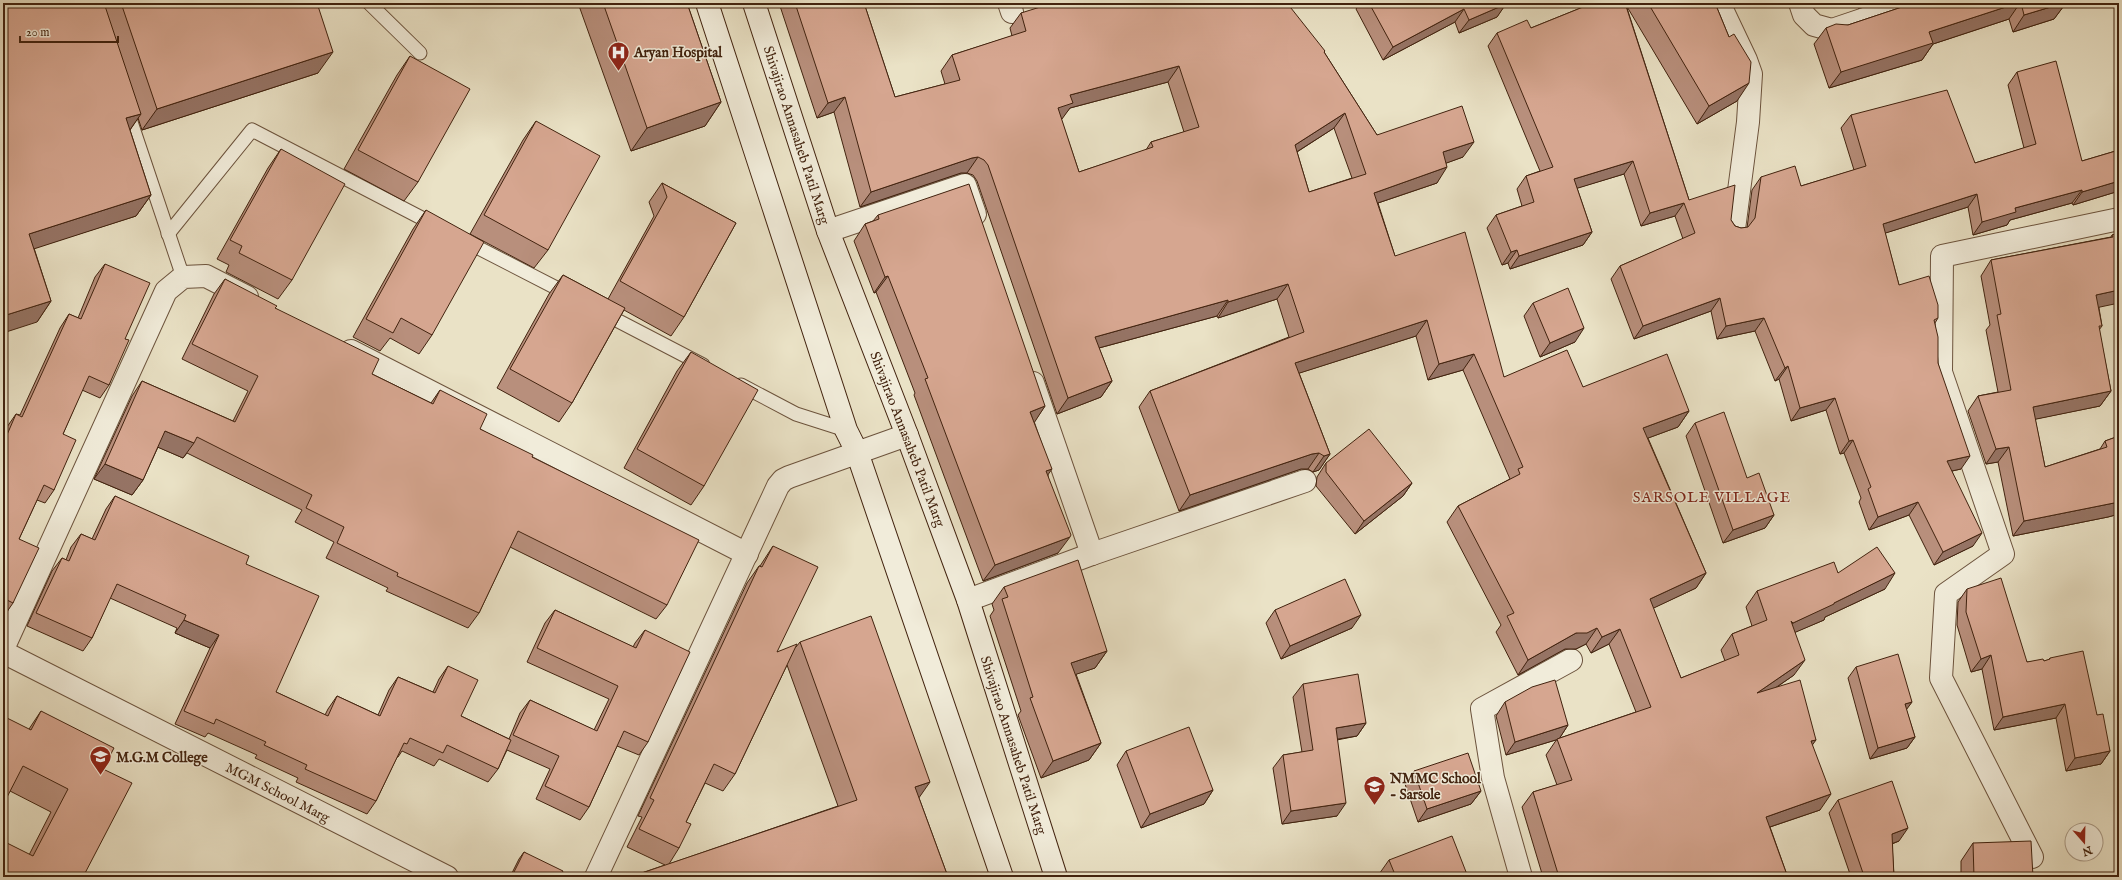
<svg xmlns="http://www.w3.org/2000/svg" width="2122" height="880" viewBox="0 0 2122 880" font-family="'IM FELL English',serif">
<rect width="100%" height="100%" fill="#eae2c6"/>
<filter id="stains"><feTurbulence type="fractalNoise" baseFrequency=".005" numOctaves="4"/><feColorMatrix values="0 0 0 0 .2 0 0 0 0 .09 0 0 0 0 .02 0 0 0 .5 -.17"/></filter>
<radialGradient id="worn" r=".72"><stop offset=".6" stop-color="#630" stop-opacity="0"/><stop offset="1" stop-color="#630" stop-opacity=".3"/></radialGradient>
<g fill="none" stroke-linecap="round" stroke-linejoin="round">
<defs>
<g id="service">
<polyline points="369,3 420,53"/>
<polyline points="127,110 183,277"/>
<polyline points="168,234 252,130 437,226"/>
<polyline points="465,241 570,295"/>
<polyline points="603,313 703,365"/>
<polyline points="741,385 796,414 846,430"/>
</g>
<g id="minor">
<polyline points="1009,3 1012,12"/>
<polyline points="1719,3 1746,60 1751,74 1748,122 1734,229"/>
<polyline points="1800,3 1804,15 1814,25 1832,30 1912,3"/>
<polyline points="828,231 965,185 975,214"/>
<polyline points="351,351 747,554"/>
<polyline points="1033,383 1092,554"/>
<polyline points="968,600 1092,554 1305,481"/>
<polyline points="3,649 166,291 183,277 206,276 247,297"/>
<polyline points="3,652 447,877"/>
<polyline points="2032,857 1941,678 1946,594 2003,554 1941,372 1942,256 2119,219"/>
<polyline points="596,877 778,486 783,480 789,477 907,435"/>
<polyline points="1521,877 1493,778 1482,709 1571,660"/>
</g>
<g id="secondary">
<polyline points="707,3 846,430 857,452 1002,877"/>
<polyline points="754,3 828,231 907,435 968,600 1056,877"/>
</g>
</defs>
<use href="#service" stroke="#6c533d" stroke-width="15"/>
<use href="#minor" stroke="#6c533d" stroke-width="24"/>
<use href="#secondary" stroke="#42230f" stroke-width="24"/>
<use href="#service" stroke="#f1ecda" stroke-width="13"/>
<use href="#minor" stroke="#f1ecda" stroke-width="22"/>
<use href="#secondary" stroke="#f1ecda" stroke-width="22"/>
</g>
<g fill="#b88f7c" stroke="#42230f" fill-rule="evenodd">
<polygon points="3,3 317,3 318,73 142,130 138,118 130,130 151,195 136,216 34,248 51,301 37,322"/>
<polygon points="578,3 687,3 721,102 705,126 631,151"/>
<path d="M779,3H864L895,97L945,84L941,71L952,55L1012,36L1010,28L1021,13L1325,51L1324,52L1377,135L1463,157L1446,163L1437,183L1378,203L1395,256L1504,377L1583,387L1689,411L1678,427L1648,438L1706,573L1696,588L1653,608L1681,678L1725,661L1721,650L1732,634L1752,626L1746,607L1757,591L1838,573L1885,589L1825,617L1824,620L1795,632L1794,675L1777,687L1816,740L1812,744L1820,810L1770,827L1787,875L1786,877H1543L1522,807L1533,792L1557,785L1546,755L1557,739L1636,712L1609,644L1591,653L1586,644L1576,649H1565L1518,675L1496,632L1501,625L1447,522L1458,506L1510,479L1463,370L1428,380L1416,336L1299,373L1330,454L1319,470L1313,472L1308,469H1301L1179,511L1139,407L1150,391L1289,337L1277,299L1218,318L1217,316L1099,348L1112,381L1101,397L1057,414L977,181L973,175L967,173H961L860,207L834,112L817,118ZM1168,82L1184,132L1151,142L1146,150L1079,172L1061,119L1070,108ZM1334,128L1352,178L1309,192L1297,152Z"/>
<polygon points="1360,3 1506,3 1497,17 1459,33 1455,22 1383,60 1356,9"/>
<polygon points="1593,3 1715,3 1729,37 1737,101 1697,124 1626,5 1689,200 1731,220 1735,226 1741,228 1747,228 1752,190 1761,177 1801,186 1854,170 1841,128 1851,115 1975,163 2024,148 2008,85 2017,72 2082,161 2119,150 2119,191 2073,205 2072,203 2010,220 2007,225 1973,235 1968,207 1885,233 1899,285 1938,318 1935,323 1938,363 1961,469 1952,471 1973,546 1934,565 1909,515 1869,530 1859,502 1861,498 1844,453 1840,454 1826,410 1791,421 1779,379 1775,381 1755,331 1717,339 1711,311 1634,339 1611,279 1620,266 1683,239 1675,216 1641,226 1624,174 1577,188 1592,232 1583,245 1510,269 1508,263 1502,265 1487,228 1496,215 1522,206 1517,189 1526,176 1540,171 1488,46 1497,33 1531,28"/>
<polygon points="1856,3 1874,3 1858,8"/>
<polygon points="1914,3 2066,3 2054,19 2013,32 2009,19 1933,44 1922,60 1829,88 1814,44 1826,28 1848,25"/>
<polygon points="410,56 418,182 404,201 344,169 397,75"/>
<polygon points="536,121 548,250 534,268 470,234 523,140"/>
<polygon points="281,149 292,280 278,299 226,272 229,265 217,259 268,168"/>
<polygon points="662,183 736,223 684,317 671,336 624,310 572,403 559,422 497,388 549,294 563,275 608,299 654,216 649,202"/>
<polygon points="426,210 432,335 419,354 390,338 380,351 353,337 413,229"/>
<polygon points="878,215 1045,406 1034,422 1048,475 1058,553 983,581 914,395 915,393 876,292 874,293 854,241 865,224 873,221"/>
<polygon points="2119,233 2099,308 2102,326 2099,330 2111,391 2100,406 2035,419 2045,467 2100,449 2105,441 2119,436 2119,514 2108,517 2013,536 1998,462 1986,464 1968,411 1978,396 1998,392 1986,330 1990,325 1981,276 1991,260 2111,237 2112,235"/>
<polygon points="105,264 125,339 109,385 100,398 82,390 63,434 54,490 45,503 37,500 19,539 13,603 4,616 3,616 3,436 7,427 16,414 20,415 60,328 69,314 78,318 95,277"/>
<polygon points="225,279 275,308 372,374 431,403 440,390 480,429 532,457 667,605 656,619 510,547 479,613 468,628 386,591 388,588 326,558 334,542 295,522 302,510 187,453 183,458 158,447 143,480 132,495 94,479 132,396 142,381 233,421 248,391 182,359 214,294"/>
<polygon points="1533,303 1575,342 1540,357 1524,316"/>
<polygon points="691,352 704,486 691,505 624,468 677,371"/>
<polygon points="1695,423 1747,478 1774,515 1765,528 1723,543 1686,436"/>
<polygon points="1326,463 1412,483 1403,496 1355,534 1316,486 1317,477"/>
<polygon points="115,496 246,564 276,692 325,715 328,709 337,696 378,715 389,690 398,677 433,692 439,679 448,666 461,716 509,739 520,713 530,700 594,730 609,699 527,662 545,623 555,610 633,647 635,643 645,630 648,742 639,755 617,746 589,807 580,820 536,799 550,769 507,750 498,769 488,782 439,759 434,766 402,751 398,757 397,757 376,801 367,814 296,782 298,778 255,758 257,755 208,733 205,737 175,724 210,648 175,633 177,628 110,598 92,638 83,651 27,626 52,571 62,558 66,560 71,547 81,534 92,539 106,509"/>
<path d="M773,546L777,652L796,647L800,642L919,798L948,877H630L665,865L627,847L642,817L638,816L747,583L759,566H760ZM787,665L838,806L669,864L679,848L686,822L705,783L723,791L735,774Z"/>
<polygon points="1004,587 1107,651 1095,668 1076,674 1101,743 1089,760 1041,778 1018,715 1021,711 990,616 994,610 992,604"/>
<polygon points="1967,589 2027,662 2044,661 2048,660 2050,658 2097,715 2110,751 2101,764 2066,771 2056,718 1994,730 1982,669 1971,672 1957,625 1958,602"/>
<polygon points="1275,610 1352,628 1281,659 1266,623"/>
<polygon points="1856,667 1912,702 1906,709 1915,737 1907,748 1870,759 1848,678"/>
<polygon points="1303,684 1366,723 1357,736 1337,740 1337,816 1282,824 1273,768 1283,755 1302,752 1293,697"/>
<polygon points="1505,702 1568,725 1559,739 1506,755 1496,716"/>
<polygon points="41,711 103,769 83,877 29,855 51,812 10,791 29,729"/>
<polygon points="1126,751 1213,790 1204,804 1141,828 1117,765"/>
<polygon points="1414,771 1481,791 1471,804 1418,822 1405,784"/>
<polygon points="1838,800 1899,841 1892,844 1894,877 1851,877 1829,813"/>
<polygon points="1973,843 2033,877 1961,877 1961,861"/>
<polygon points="524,852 560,877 510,877 519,859"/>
<polygon points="1389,860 1468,877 1377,877"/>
</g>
<g fill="#967465" stroke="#42230f">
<polygon points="1861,3 1874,3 1858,8"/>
<polygon points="2018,3 2020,3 2009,19 1933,44 1922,60 1829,88 1841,72 1929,32"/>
<polygon points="2064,3 2066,3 2054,19 2013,32 2024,15"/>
<polygon points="1506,4 1497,17 1459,33 1469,20"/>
<polygon points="1464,9 1455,22 1383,60 1393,47"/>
<polygon points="333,52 318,73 142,130 157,109"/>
<polygon points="1179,66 1168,82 1070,108 1062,119 1047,124 1058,108 1070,95"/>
<polygon points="1749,83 1737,101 1697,124 1709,106"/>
<polygon points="845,97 834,112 817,118 828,103"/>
<polygon points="721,102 705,126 631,151 647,128"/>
<polygon points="1345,113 1334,128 1284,160 1295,145"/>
<polygon points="141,114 127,134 126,118"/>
<polygon points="1474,142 1463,157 1433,168 1443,152"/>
<polygon points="978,157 967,173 961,173 860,207 871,192 972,158"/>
<polygon points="1633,161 1624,174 1565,192 1574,179"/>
<polygon points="1447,167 1437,183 1363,208 1374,193"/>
<polygon points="2119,181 2119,191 2073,205 2082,192"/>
<polygon points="2082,190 2072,203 2010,220 2007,225 1973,235 1982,222 2015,208"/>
<polygon points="1977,194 1968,207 1873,237 1883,224"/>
<polygon points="151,195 136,216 15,255 29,234"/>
<polygon points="1684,203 1675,216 1641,226 1650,213"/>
<polygon points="1592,232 1583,245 1510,269 1519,256"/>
<polygon points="1517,250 1508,263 1502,265 1511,252"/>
<polygon points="888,276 876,292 874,293 885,277"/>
<polygon points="1288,284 1277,299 1218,318 1228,302"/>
<polygon points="2119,290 2119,303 2086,310 2096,295"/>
<polygon points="1720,298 1711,311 1634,339 1643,326"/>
<polygon points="1228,300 1217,316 1084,352 1095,337"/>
<polygon points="51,301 37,322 3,333 3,316"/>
<polygon points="1764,318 1755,331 1717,339 1726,326"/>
<polygon points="1427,320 1416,336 1284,378 1295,363"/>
<polygon points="1584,328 1575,342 1540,357 1550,343"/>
<polygon points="1474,354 1463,370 1428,380 1439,364"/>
<polygon points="1788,366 1779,379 1775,381 1785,368"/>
<polygon points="1112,381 1101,397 1057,414 1068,398"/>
<polygon points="2111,391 2100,406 2022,422 2033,407"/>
<polygon points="1835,398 1826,410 1791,421 1800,408"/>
<polygon points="1045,406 1034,423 1030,412"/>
<polygon points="1689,411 1678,427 1632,444 1643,428"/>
<polygon points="165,431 194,443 183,458 155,446"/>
<polygon points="1853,440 1844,453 1840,454 1849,441"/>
<polygon points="2009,447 1998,462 1986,464 1996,449"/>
<polygon points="1319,453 1308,469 1301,469 1179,511 1190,495 1312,454"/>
<polygon points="1330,454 1319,470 1313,472 1324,456"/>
<polygon points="1970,456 1961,469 1938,474 1947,461"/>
<polygon points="105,464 143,480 132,495 94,479"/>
<polygon points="1052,469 1040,486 1046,471"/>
<polygon points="1412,483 1403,496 1355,534 1364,521"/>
<polygon points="1918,502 1909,515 1869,530 1878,517"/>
<polygon points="2119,502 2119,514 2108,517 2013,536 2024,521"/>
<polygon points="1774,515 1765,528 1723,543 1733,530"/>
<polygon points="1982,533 1973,546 1934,565 1943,552"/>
<polygon points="1070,537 1058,553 983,581 995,565"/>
<polygon points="1706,573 1696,588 1639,615 1650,599"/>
<polygon points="1895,573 1885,589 1825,617 1824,620 1782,638 1793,623"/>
<polygon points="1361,615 1352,628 1281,659 1290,646"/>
<polygon points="184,620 219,635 210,648 175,633"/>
<polygon points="1597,628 1586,644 1576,649 1565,649 1518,675 1528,660 1576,633"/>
<polygon points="1620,629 1609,644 1591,653 1602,637"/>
<polygon points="1107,651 1095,668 1059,680 1071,663"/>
<polygon points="1991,655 1982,669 1971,672 1981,659"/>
<polygon points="1805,660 1794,675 1746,708 1757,693"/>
<polygon points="1912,702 1904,713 1905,704"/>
<polygon points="2065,704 2056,718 1994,730 2003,717"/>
<polygon points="1366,723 1357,736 1326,741 1336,728"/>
<polygon points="1568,725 1559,739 1506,755 1515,742"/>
<polygon points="1915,737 1907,748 1870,759 1878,748"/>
<polygon points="1816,740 1805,755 1811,741"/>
<polygon points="1101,743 1089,760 1041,778 1053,761"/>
<polygon points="2110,751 2101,764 2066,771 2075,758"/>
<polygon points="930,782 916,802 915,787"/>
<polygon points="1213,790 1204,804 1141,828 1150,814"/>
<polygon points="1481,791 1471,804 1418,822 1427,809"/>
<polygon points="1831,794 1820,810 1755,832 1766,817"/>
<polygon points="1346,803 1337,816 1282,824 1291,811"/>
<polygon points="1908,828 1899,841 1883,847 1892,834"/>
<polygon points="887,874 885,877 880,877"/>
</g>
<g fill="#d6a690" stroke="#42230f" fill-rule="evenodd">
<polygon points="3,3 104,3 141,114 126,118 151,195 29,234 51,301 3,316"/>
<polygon points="121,3 317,3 333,52 157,109"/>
<polygon points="603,3 687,3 721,102 647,128"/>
<path d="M795,3H864L895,97L960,80L952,55L1026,31L1021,13L1053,3H1287L1325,51L1324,52L1377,135L1462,106L1474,142L1443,152L1447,167L1374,193L1395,256L1465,232L1504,377L1567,350L1583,387L1667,354L1689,411L1643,428L1706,573L1650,599L1681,678L1739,655L1732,634L1767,620L1757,591L1834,562L1838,573L1877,547L1895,573L1834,603V604L1793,623L1791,621L1805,660L1757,693L1800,680L1816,740L1811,741L1831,794L1766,817L1787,875L1781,877H1559L1533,792L1572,780L1557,739L1651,707L1620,629L1602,637L1597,628L1587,633H1576L1528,660L1507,616L1514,613L1458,506L1520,474L1518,469L1523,467L1474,354L1439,364L1427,320L1295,363L1330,454L1324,456L1319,453L1312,454L1190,495L1150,391L1304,332L1288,284L1228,302V300L1095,337L1112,381L1068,398L988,165L984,160L978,157L972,158L871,192L845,97L828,103ZM1179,66L1199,127L1151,142L1153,147L1079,172L1058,108L1073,103L1070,95ZM1345,113L1366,174L1309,192L1295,145Z"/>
<polygon points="1369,3 1506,3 1506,4 1469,20 1464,9 1393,47"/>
<polygon points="1593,3 1625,3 1689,200 1735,185 1731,220 1735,226 1741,228 1748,227 1755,218 1761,177 1795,166 1801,186 1866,166 1851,115 1947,90 1975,163 2036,144 2017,72 2056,61 2082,161 2119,150 2119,181 2082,192 2082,190 2015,208 2016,212 1982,222 1977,194 1883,224 1899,285 1929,276 1938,305 1938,318 1934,320 1938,337 1938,363 1970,456 1947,461 1982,533 1943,552 1918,502 1878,517 1868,489 1871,487 1853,440 1849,441 1835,398 1800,408 1788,366 1785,368 1764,318 1726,326 1720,298 1643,326 1620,266 1695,233 1684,203 1650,213 1633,161 1574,179 1592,232 1519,256 1517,250 1511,252 1496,215 1534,202 1526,176 1553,167 1497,33 1527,20 1531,28"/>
<polygon points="1648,3 1715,3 1729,37 1734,34 1751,62 1749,83 1709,106"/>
<polygon points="1914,3 2018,3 1929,32 1933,43 1841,72 1826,28 1836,24 1848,25"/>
<polygon points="2021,3 2064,3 2024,15"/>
<polygon points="410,56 470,89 418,182 358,150"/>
<polygon points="536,121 600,156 548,250 484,215"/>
<polygon points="281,149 345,184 292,280 239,253 242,246 230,240"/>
<polygon points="662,183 736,223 684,317 620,281 667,197"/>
<polygon points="969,184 1045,406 1030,412 1052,469 1046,471 1071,535 1070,537 995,565 925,379 928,378 888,276 885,277 865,224 879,219 878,215"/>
<polygon points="426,210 484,242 432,335 401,318 393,333 366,319"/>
<polygon points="2119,233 2119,290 2096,295 2102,326 2099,326 2111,391 2033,407 2045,467 2107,447 2105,441 2119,436 2119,502 2024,521 2009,447 1996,449 1978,396 2011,390 1997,315 2001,314 1991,260 2113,237 2112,235"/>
<polygon points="105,264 150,283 125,339 129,340 109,385 89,376 63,434 76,440 54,490 44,485 19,539 39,548 13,603 3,598 3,444 16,414 22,417 69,314 81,319"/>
<polygon points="563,275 625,308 572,403 510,369"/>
<polygon points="225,279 277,306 275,308 379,359 372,374 433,404 440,390 487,414 480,429 533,455 532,457 699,540 667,605 518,531 479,613 397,576 398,573 337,543 344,527 306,508 312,495 197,437 194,443 165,431 143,480 105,464 142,381 235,422 258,376 192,344"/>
<polygon points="1568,288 1584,328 1550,343 1533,303"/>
<polygon points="691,352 758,390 704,486 637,449"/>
<polygon points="1724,412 1747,478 1759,473 1774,515 1733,530 1695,423"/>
<polygon points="1369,429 1412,483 1364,521 1326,472 1326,463"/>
<polygon points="115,496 249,556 246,564 319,596 276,692 328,716 337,696 380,716 398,677 435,693 448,666 478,680 461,716 511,740 498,769 447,745 443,753 410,738 407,744 404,743 376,801 305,769 307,765 264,745 266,742 216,719 214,724 184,711 219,635 184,620 186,615 117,584 92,638 36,613 62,558 69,561 81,534 95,540"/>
<polygon points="773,546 818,567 777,652 797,644 735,774 714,764 686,822 691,824 679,848 639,829 654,800 650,798 759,566 762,567"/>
<polygon points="1078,560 1107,651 1071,663 1101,743 1053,761 1030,698 1033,697 1002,599 1008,597 1004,587"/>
<polygon points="2001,578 2027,662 2043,659 2044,661 2050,659 2050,658 2083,651 2097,715 2103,714 2110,751 2075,758 2065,704 2003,717 1991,655 1981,659 1966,612 1967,589"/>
<polygon points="1345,579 1361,615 1290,646 1275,610"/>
<polygon points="555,610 636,648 645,630 690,652 648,742 624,731 589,807 545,786 559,756 513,735 530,700 597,731 618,686 537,648"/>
<polygon points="871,616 930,782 915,787 948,877 888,877 887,874 880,877 630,877 857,800 800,642"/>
<polygon points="1898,654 1912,702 1905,704 1915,737 1878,748 1856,667"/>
<polygon points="1358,674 1366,723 1336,728 1346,803 1291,811 1283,755 1313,750 1303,684"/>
<polygon points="1555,680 1568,725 1515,742 1505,702 1532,687"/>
<polygon points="41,711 114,748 103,769 132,783 83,877 3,877 3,841 33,856 68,789 23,766 3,805 3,716 31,730"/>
<polygon points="1189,727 1213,790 1150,814 1126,751"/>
<polygon points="1468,753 1481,791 1427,809 1414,771"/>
<polygon points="1892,781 1908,828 1892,834 1894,877 1843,877 1864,876 1838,800"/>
<polygon points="1452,836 1468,877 1396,877 1389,860"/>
<polygon points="2031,841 2033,877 1974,877 1973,843"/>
<polygon points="524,852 563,871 560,877 512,876"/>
</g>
<defs>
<symbol id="hospital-pin" viewBox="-11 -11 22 30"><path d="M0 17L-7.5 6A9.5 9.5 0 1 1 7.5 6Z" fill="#8f2418" stroke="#f1ecda"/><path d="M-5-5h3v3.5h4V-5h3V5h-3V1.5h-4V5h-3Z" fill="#fff"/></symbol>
<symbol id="university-pin" viewBox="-11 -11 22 30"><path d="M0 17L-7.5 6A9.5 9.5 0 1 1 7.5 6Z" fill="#8f2418" stroke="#f1ecda"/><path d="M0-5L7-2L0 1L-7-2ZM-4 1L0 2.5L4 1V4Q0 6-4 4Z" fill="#fff"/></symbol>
<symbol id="school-pin" viewBox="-11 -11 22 30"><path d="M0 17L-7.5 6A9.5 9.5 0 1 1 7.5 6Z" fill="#8f2418" stroke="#f1ecda"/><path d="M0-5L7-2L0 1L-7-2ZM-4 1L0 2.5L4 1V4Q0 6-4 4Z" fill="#fff"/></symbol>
</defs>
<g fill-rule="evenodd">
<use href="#hospital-pin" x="606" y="40" width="25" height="34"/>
<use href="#university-pin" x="88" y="744" width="25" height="34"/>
<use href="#school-pin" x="1362" y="774" width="25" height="34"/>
</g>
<g text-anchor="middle" stroke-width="3" stroke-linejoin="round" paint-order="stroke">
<g font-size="14" font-weight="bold" fill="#42230f" stroke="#f1ecda" text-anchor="start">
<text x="634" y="57">Aryan Hospital</text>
<text x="116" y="762">M.G.M College</text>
<text x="1390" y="783">NMMC School<tspan x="1390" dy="16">- Sarsole</tspan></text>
</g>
<g font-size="14" fill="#42230f" stroke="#f1ecda">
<text transform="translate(797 135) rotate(72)" y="5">Shivajirao Annasaheb Patil Marg</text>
<text transform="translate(908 439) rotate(69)" y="5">Shivajirao Annasaheb Patil Marg</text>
<text transform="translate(1014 745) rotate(72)" y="5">Shivajirao Annasaheb Patil Marg</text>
<text transform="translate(278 792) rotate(27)" y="5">MGM School Marg</text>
</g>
<g font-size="15" letter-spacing="1" fill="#7a1f14" stroke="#f1ecda">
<text x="1712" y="502">SARSOLE VILLAGE</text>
</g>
</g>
<rect width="2122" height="880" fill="none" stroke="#eae2c6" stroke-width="16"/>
<rect x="4" y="4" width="2114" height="872" fill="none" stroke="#42230f" stroke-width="2"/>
<rect x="8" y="8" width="2106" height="864" fill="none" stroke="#42230f"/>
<g transform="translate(2084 842) rotate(160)"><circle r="19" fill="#f1ecda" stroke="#ab9c89"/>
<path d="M0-3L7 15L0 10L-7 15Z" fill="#8f2418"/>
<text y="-6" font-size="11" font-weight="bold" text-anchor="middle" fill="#42230f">N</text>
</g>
<path d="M20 36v6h98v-6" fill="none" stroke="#42230f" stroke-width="2"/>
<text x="26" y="36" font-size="12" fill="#42230f" stroke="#f1ecda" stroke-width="3" paint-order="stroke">20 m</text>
<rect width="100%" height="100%" filter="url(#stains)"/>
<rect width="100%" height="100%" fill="url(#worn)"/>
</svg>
